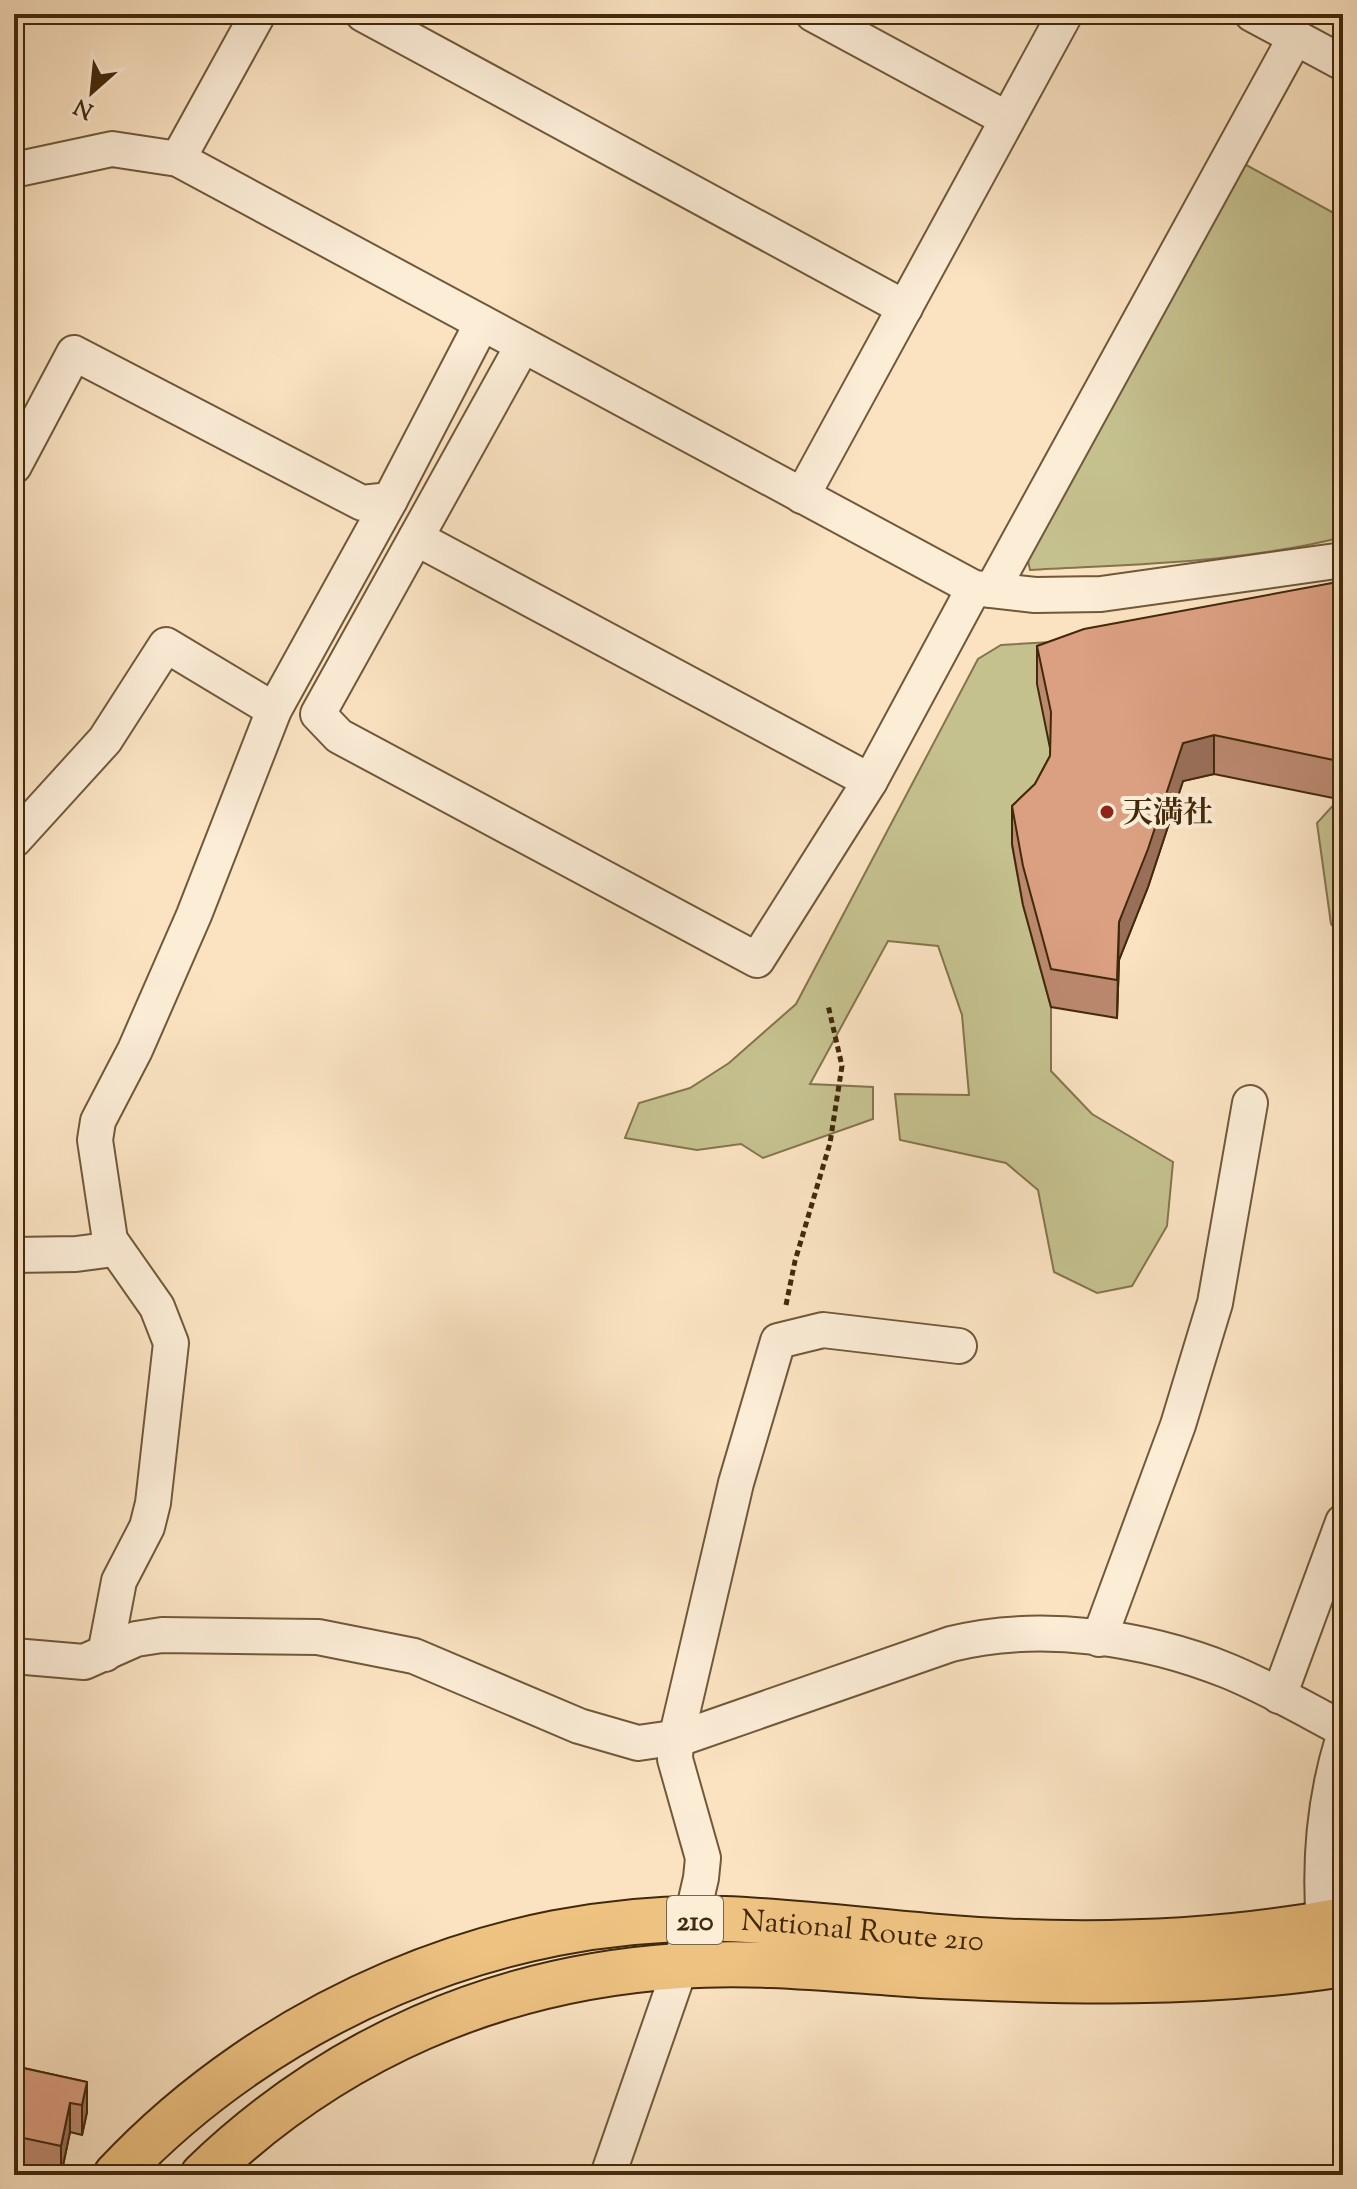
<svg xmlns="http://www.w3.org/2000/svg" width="1357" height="2189" viewBox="0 0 1357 2189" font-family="'Sorts Mill Goudy','Noto Serif JP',serif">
<rect width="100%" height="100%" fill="#fbe3c2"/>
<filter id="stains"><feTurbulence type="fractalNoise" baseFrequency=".0025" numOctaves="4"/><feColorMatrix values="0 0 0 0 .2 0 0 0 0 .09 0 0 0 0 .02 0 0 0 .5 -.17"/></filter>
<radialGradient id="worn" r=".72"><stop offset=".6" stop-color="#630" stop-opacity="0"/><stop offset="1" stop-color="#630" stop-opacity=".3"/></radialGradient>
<g fill="#c5c18f" stroke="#84754d" stroke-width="2">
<path d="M1239,161L1343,218V537C1241,563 1135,564 1030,570L1026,552Z"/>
<polygon points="1069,641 1051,750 1050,794 1012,845 1023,905 1051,1007 1051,1071 1092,1114 1173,1162 1167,1226 1132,1286 1097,1293 1054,1272 1038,1190 1006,1163 900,1140 895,1094 969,1095 962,1015 938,946 888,941 810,1084 873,1087 873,1119 763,1158 741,1144 697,1150 625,1138 639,1103 690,1088 729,1063 796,1004 978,659 1001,645"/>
<polygon points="1337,801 1343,802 1343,938 1331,924 1317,823"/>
</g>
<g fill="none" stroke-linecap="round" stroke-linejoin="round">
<defs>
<g id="minor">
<polyline points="363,14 905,308"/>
<polyline points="813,14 1007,119"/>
<polyline points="1252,14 1343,63"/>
<polyline points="178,159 258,14"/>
<polyline points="14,170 112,149 178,159 974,588 1035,595 1101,594 1343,560"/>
<polyline points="523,345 318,714 339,736 757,960 870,781 974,588"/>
<polyline points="14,466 74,353 362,503 390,500 482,323"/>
<polyline points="802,496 1065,14"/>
<polyline points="416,538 870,781"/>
<polyline points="992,590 1295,38"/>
<polyline points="14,840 105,740 166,645 274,710"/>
<polyline points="14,1255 76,1254 114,1249"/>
<polyline points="1099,1639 1178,1425 1215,1303 1250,1103"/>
<polyline points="105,1654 119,1581 147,1527 153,1503 171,1343 157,1307 110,1240 95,1140 98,1121 135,1050 194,915 274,710 390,500"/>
<path d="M14,1656L84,1662L136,1639L162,1635L318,1637L414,1656L579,1726L638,1743L687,1736L951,1644C1040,1622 1144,1637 1228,1671C1267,1687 1305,1709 1343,1729"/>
<polyline points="1279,1696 1343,1522"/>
<path d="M1324,1924C1319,1860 1324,1801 1343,1739"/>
<polyline points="608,2175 681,1965 701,1878 703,1858 675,1759 676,1739 736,1483 778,1341 823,1330 959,1346"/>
</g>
<g id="highway">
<path id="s1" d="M116,2175C269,2012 499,1912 724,1919C809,1922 894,1935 978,1940C1098,1947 1225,1943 1343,1920"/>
<path d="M203,2175C335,2048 496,1978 679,1966C759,1960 841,1970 921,1975C1062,1982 1203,1986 1343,1964"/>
</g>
</defs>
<use href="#minor" stroke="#705839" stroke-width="38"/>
<use href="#highway" stroke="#42290b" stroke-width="48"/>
<polyline stroke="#42290b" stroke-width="5" stroke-dasharray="6 4" stroke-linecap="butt" points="786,1305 795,1261 830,1143 842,1066 828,1005"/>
<use href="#minor" stroke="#fcedd7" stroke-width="34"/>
<use href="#highway" stroke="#eec281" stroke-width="44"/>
</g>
<g fill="#bc896f" stroke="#42290b" stroke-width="2">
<polygon points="1343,581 1343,800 1214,774 1183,781 1148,887 1119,960 1117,1018 1051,1007 1023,905 1012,844 1012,806 1035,784 1050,756 1050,748 1037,684 1037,646"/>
<polygon points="14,2066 87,2082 87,2112 82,2135 70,2132 61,2175 14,2165"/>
</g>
<g fill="#996f5a" stroke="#42290b" stroke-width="2">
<polygon points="1214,735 1214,774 1183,781 1148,887 1119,960 1117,1018 1119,922 1183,743"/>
<polygon points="87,2082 87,2112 82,2135 82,2105"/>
<polygon points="70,2103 70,2132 61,2175 61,2146"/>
</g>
<g fill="#db9f81" stroke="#42290b" stroke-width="2">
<polygon points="1343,581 1343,762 1214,735 1183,743 1148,849 1119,922 1117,980 1051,969 1023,866 1012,806 1035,784 1050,756 1051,712 1037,646 1084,629"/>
<polygon points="14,2066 87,2082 82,2105 70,2103 61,2146 14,2136"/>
</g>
<circle fill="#8f2418" stroke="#fcedd7" stroke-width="3" cx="1107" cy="812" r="8"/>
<g text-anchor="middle" stroke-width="8" stroke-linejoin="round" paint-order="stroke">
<rect fill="#fcedd7" stroke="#7a6448" stroke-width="2" x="667" y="1896" width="56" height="48" rx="6"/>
<g font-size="28" font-weight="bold" fill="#42290b">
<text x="695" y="1930">210</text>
</g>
<g font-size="30" font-weight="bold" fill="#42290b" stroke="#fcedd7" text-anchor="start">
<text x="1123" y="822">天満社</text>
</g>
<g font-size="30" fill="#42290b" stroke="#fcedd7">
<text dy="10" stroke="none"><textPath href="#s1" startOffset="818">National Route 210</textPath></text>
</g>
</g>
<rect width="1357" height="2189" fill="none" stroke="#fbe3c2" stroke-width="48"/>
<rect x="16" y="16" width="1325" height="2157" fill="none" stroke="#42290b" stroke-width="4"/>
<rect x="24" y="24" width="1309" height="2141" fill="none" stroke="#42290b" stroke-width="2"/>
<g transform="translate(92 92) rotate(207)" stroke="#fcedd7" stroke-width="6" paint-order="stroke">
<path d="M0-6L14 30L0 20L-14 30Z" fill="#42290b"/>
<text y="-12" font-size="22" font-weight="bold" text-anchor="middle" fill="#42290b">N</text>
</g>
<rect width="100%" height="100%" filter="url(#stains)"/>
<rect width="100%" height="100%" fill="url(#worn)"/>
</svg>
